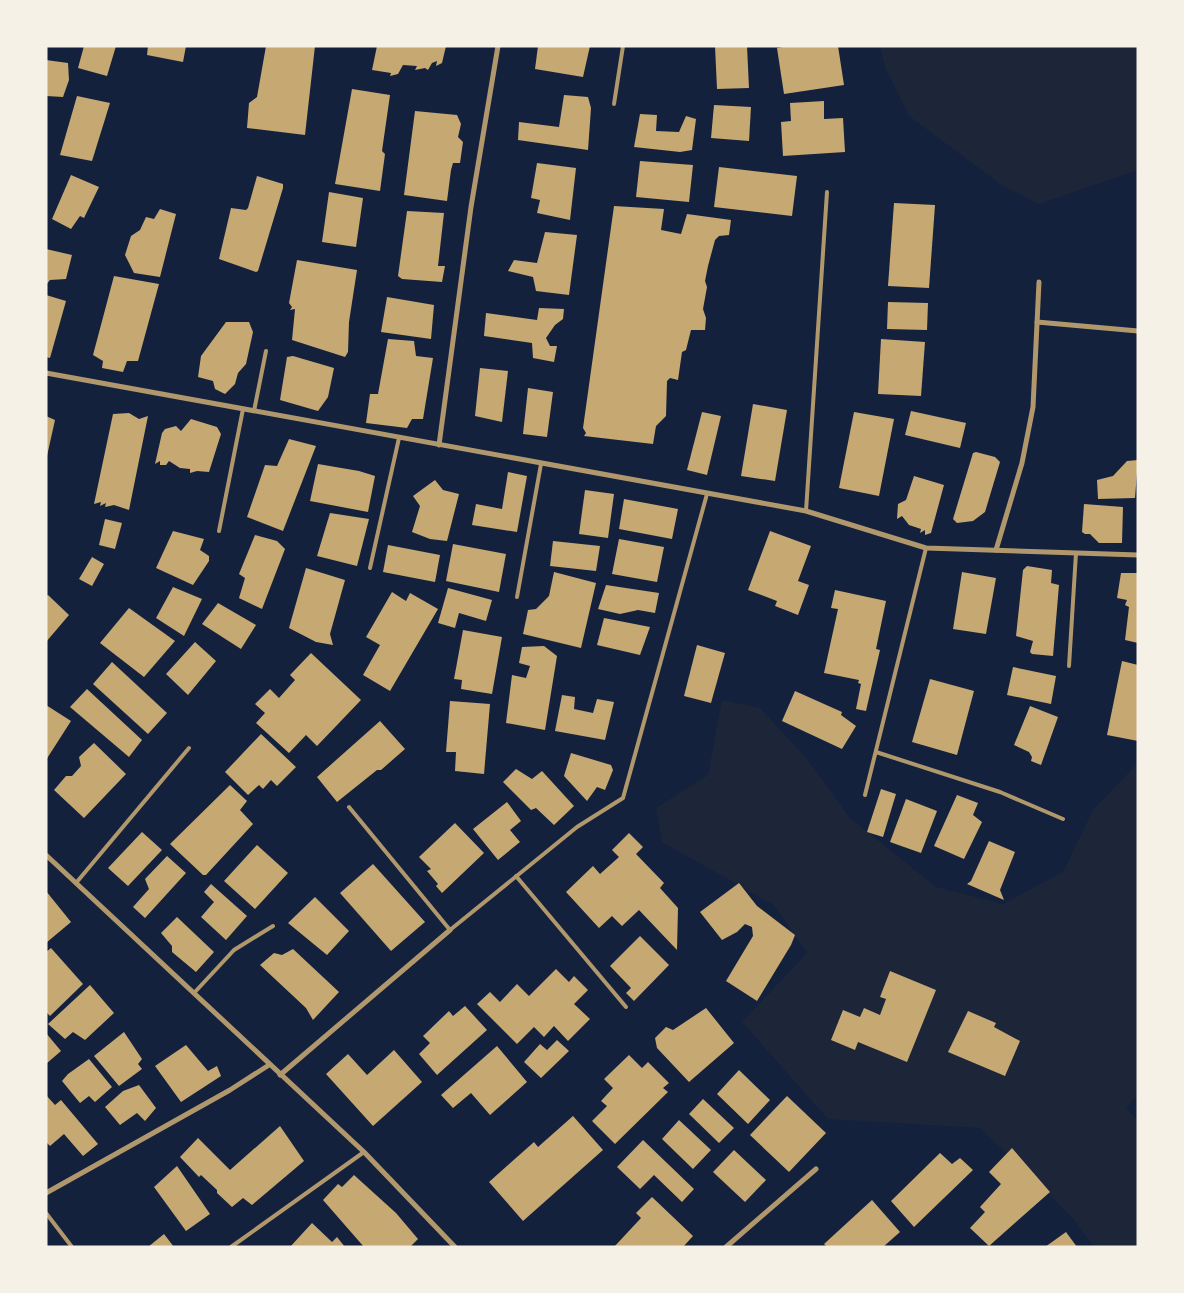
<svg xmlns="http://www.w3.org/2000/svg" width="1184" height="1293" viewBox="0 0 1184 1293" font-family="'Nunito Sans',sans-serif">
<rect width="100%" height="100%" fill="#14213d"/>
<g fill="#1d2539">
<polygon points="880,46 1138,46 1138,170 1039,204 1000,184 909,116 885,67"/>
<polygon points="722,700 760,708 807,759 849,817 936,887 1003,904 1063,872 1093,810 1138,763 1138,1095 1126,1107 1138,1121 1138,1247 1094,1247 1072,1217 980,1128 828,1119 742,1022 807,953 774,905 662,842 656,808 708,775"/>
</g>
<g fill="#c6a872">
<polygon points="84,46 116,46 107,76 78,68"/>
<polygon points="148,46 186,46 183,62 147,55"/>
<polygon points="266,46 315,46 305,135 247,128 249,103 257,97"/>
<polygon points="377,46 446,46 442,63 436,66 437,61 432,63 428,70 425,68 415,70 417,66 403,65 398,74 390,76 391,73 372,70"/>
<polygon points="538,46 590,46 583,77 535,69"/>
<polygon points="715,46 747,46 749,88 717,89"/>
<polygon points="789,46 838,46 844,85 784,94 777,48"/>
<polygon points="46,60 68,63 69,80 63,97 46,96"/>
<polygon points="352,89 390,95 382,151 385,154 380,191 335,184"/>
<polygon points="564,95 588,97 591,108 588,150 518,140 519,122 559,127"/>
<polygon points="77,96 110,103 92,161 60,155"/>
<polygon points="824,101 824,119 843,118 845,152 783,156 781,122 791,121 790,103"/>
<polygon points="714,105 751,107 749,141 711,138"/>
<polygon points="415,111 457,115 461,124 458,137 463,142 460,163 453,163 451,170 447,201 404,195"/>
<polygon points="640,114 657,115 656,131 679,132 686,116 696,119 692,150 680,152 634,147"/>
<polygon points="640,161 693,165 689,202 636,197"/>
<polygon points="537,163 576,168 570,220 537,213 540,200 531,198"/>
<polygon points="719,167 797,176 792,216 714,207"/>
<polygon points="71,175 99,187 84,218 80,216 71,229 52,219"/>
<polygon points="257,176 283,184 283,188 258,271 256,272 219,259 231,208 246,210 248,208"/>
<polygon points="329,192 363,198 356,247 322,242"/>
<polygon points="894,203 935,205 929,288 888,286"/>
<polygon points="614,206 664,209 661,230 681,234 687,214 731,220 729,235 719,236 715,240 708,266 705,281 707,287 703,309 706,318 705,330 691,330 686,350 682,352 678,380 670,378 667,381 666,416 656,426 653,444 584,436 586,433 583,428"/>
<polygon points="160,209 176,214 160,277 134,273 125,255 131,236 140,230 146,217 154,219"/>
<polygon points="407,211 444,213 438,266 445,266 442,282 402,279 398,276"/>
<polygon points="545,232 577,235 569,295 536,291 533,277 508,271 514,260 537,263"/>
<polygon points="46,249 72,255 66,279 50,280 46,285"/>
<polygon points="297,260 357,270 349,322 348,352 345,357 292,340 295,309 290,310 292,307 289,303"/>
<polygon points="114,276 159,284 138,361 127,361 123,372 102,368 103,361 93,355"/>
<polygon points="46,295 66,301 50,358 46,357"/>
<polygon points="387,297 434,305 431,339 381,332"/>
<polygon points="888,302 928,303 927,330 887,329"/>
<polygon points="539,308 564,309 563,319 555,325 546,338 550,346 557,346 554,362 533,358 532,343 484,336 486,313 537,320"/>
<polygon points="226,322 249,322 253,332 246,364 238,373 235,384 225,394 215,389 213,381 198,377 201,356"/>
<polygon points="388,339 414,341 416,356 433,358 423,419 412,419 407,428 366,423 370,394 378,394"/>
<polygon points="881,339 925,342 921,396 878,394"/>
<polygon points="293,356 334,368 328,397 318,411 280,400 287,357"/>
<polygon points="480,368 508,371 502,422 475,416"/>
<polygon points="528,388 553,392 547,437 523,434"/>
<polygon points="753,404 787,410 775,481 741,476"/>
<polygon points="911,411 966,423 960,448 905,435"/>
<polygon points="702,412 721,416 707,475 687,470"/>
<polygon points="854,412 894,419 879,496 839,488"/>
<polygon points="129,413 139,419 148,416 129,510 114,505 105,507 106,503 100,506 101,502 94,504 113,414"/>
<polygon points="46,416 55,420 47,456 46,456"/>
<polygon points="191,419 217,427 221,434 209,472 197,471 190,473 190,469 180,468 169,461 166,465 160,465 160,461 155,464 162,433 165,429 176,426 181,431"/>
<polygon points="289,439 316,446 283,531 247,517 265,465 277,466"/>
<polygon points="976,452 995,457 1000,462 985,512 973,521 957,523 953,519 973,453"/>
<polygon points="1138,460 1135,498 1098,499 1097,480 1113,476 1127,461"/>
<polygon points="318,464 359,471 375,476 368,512 310,501"/>
<polygon points="508,472 527,476 517,532 472,525 476,504 502,509"/>
<polygon points="914,476 944,485 931,533 925,535 925,530 920,533 921,529 909,525 902,516 897,519 898,504 906,500"/>
<polygon points="435,480 443,490 459,494 447,541 430,539 412,532 420,506 413,496"/>
<polygon points="585,490 614,494 608,538 579,534"/>
<polygon points="624,499 678,509 672,539 619,529"/>
<polygon points="1084,504 1123,507 1122,543 1099,543 1090,534 1085,534 1082,532"/>
<polygon points="330,513 369,519 357,566 317,556"/>
<polygon points="105,519 122,523 115,549 99,545"/>
<polygon points="173,531 204,539 200,550 209,556 209,561 193,585 156,568"/>
<polygon points="770,531 811,546 798,581 809,585 798,615 775,606 777,601 748,590"/>
<polygon points="255,535 277,541 285,549 262,609 239,598 245,578 239,574"/>
<polygon points="619,539 664,547 657,582 612,574"/>
<polygon points="553,541 600,546 596,571 550,566"/>
<polygon points="453,544 506,554 499,592 446,581"/>
<polygon points="388,545 440,555 435,582 383,572"/>
<polygon points="92,557 104,564 92,586 79,579"/>
<polygon points="1027,566 1052,570 1051,583 1059,585 1053,656 1032,654 1030,652 1033,641 1016,636 1023,570"/>
<polygon points="306,568 345,580 330,634 333,645 316,642 289,628"/>
<polygon points="554,572 596,583 581,648 523,634 528,610 536,609 549,596"/>
<polygon points="962,572 996,578 986,634 953,629"/>
<polygon points="1121,573 1138,573 1138,643 1125,640 1129,607 1125,605 1127,600 1117,598"/>
<polygon points="606,585 659,593 655,613 638,610 620,614 598,609"/>
<polygon points="173,587 202,599 184,636 156,618"/>
<polygon points="448,588 492,600 486,621 459,613 455,628 438,623"/>
<polygon points="835,590 886,601 876,649 880,650 866,711 856,709 861,684 858,683 859,680 824,673 838,609 831,608"/>
<polygon points="392,592 406,601 410,593 438,609 390,691 363,675 380,645 366,637"/>
<polygon points="48,595 69,615 46,642 46,596"/>
<polygon points="218,603 256,625 241,649 202,624"/>
<polygon points="129,608 175,641 144,677 100,643"/>
<polygon points="604,618 650,627 640,655 597,645"/>
<polygon points="463,630 502,637 492,694 461,689 462,680 454,679"/>
<polygon points="195,642 216,661 188,695 166,674"/>
<polygon points="697,645 725,653 711,703 684,696"/>
<polygon points="544,646 557,656 545,730 506,723 512,675 526,678 530,666 519,663 522,647"/>
<polygon points="311,653 361,700 317,746 306,735 289,753 256,723 265,713 255,704 270,689 279,698 295,680 290,675"/>
<polygon points="1122,661 1138,665 1138,741 1107,735"/>
<polygon points="112,662 167,713 148,734 93,684"/>
<polygon points="1013,667 1056,676 1051,704 1007,695"/>
<polygon points="930,679 974,691 957,755 912,742"/>
<polygon points="87,689 142,740 129,757 70,707"/>
<polygon points="795,691 842,712 841,715 856,726 842,749 782,721"/>
<polygon points="562,695 575,697 574,709 593,713 597,699 614,702 605,740 555,731"/>
<polygon points="450,701 490,704 484,774 455,771 456,752 446,752"/>
<polygon points="46,705 71,721 46,760"/>
<polygon points="1030,706 1058,717 1041,765 1031,761 1032,757 1029,752 1014,745"/>
<polygon points="380,721 405,749 381,770 377,770 337,802 317,777"/>
<polygon points="261,734 296,767 277,786 271,780 263,789 259,785 248,795 225,772"/>
<polygon points="94,743 126,774 84,818 54,790 66,776 72,776 81,766 79,757"/>
<polygon points="571,753 611,765 613,770 605,790 597,787 587,801 564,776"/>
<polygon points="516,769 532,779 542,771 574,806 554,825 536,808 531,810 503,782"/>
<polygon points="230,785 247,801 240,810 253,824 206,875 203,875 170,844"/>
<polygon points="881,789 896,794 883,837 867,832"/>
<polygon points="957,795 978,803 973,815 982,822 964,859 934,846"/>
<polygon points="906,799 937,811 921,853 890,842"/>
<polygon points="507,802 521,821 510,830 520,842 498,860 473,829"/>
<polygon points="455,823 484,853 442,893 436,886 438,884 427,871 431,869 419,857"/>
<polygon points="142,832 162,850 128,886 108,868"/>
<polygon points="629,833 643,847 636,854 664,883 660,888 678,908 677,950 639,910 622,926 612,916 599,928 566,892 593,866 600,874 619,857 612,850"/>
<polygon points="989,841 1015,852 1000,890 1004,900 967,884 971,881"/>
<polygon points="257,845 288,873 255,909 224,881"/>
<polygon points="167,856 186,873 145,918 133,907 149,889 145,879"/>
<polygon points="373,864 425,922 391,951 340,893"/>
<polygon points="739,883 757,906 795,935 791,945 757,1001 726,981 753,936 752,927 745,924 737,932 722,940 700,912"/>
<polygon points="211,884 247,916 226,940 201,917 214,902 204,892"/>
<polygon points="46,891 71,922 46,943"/>
<polygon points="315,897 349,931 327,955 288,923"/>
<polygon points="177,917 214,952 196,972 172,952 172,946 161,933"/>
<polygon points="640,936 669,965 634,1001 626,993 631,988 610,966"/>
<polygon points="51,948 83,984 50,1016 46,1012 46,952"/>
<polygon points="293,949 339,992 313,1020 306,1008 260,965 274,953 282,955"/>
<polygon points="556,969 569,982 574,976 588,990 574,1004 590,1019 568,1041 554,1026 544,1037 534,1027 517,1044 477,1004 490,992 500,1002 517,984 529,996"/>
<polygon points="890,971 936,990 907,1062 858,1042 855,1050 831,1040 843,1010 860,1017 864,1008 880,1015 886,999 880,997"/>
<polygon points="90,985 114,1013 85,1040 73,1032 65,1039 48,1024"/>
<polygon points="465,1006 487,1030 437,1075 419,1054 430,1043 423,1036 449,1011 453,1016"/>
<polygon points="706,1008 734,1043 689,1082 657,1048 655,1038 666,1027 673,1030"/>
<polygon points="968,1011 996,1023 994,1027 1020,1041 1005,1076 948,1052"/>
<polygon points="124,1032 142,1059 138,1064 142,1069 119,1086 94,1056"/>
<polygon points="46,1033 61,1051 46,1064"/>
<polygon points="557,1040 569,1051 541,1078 524,1062 540,1044 547,1050"/>
<polygon points="186,1045 208,1071 217,1066 221,1076 181,1102 155,1066"/>
<polygon points="497,1046 527,1082 490,1115 471,1093 453,1108 441,1095"/>
<polygon points="394,1050 422,1082 373,1126 326,1074 348,1054 367,1075"/>
<polygon points="629,1055 642,1068 648,1062 669,1083 663,1088 668,1092 615,1144 592,1121 607,1106 601,1101 613,1088 604,1079"/>
<polygon points="89,1059 112,1087 95,1102 89,1096 80,1103 62,1081 68,1074"/>
<polygon points="739,1070 770,1100 748,1124 717,1094"/>
<polygon points="139,1085 156,1108 145,1121 137,1113 120,1125 105,1107 123,1091"/>
<polygon points="46,1095 55,1105 61,1100 98,1144 83,1156 64,1134 50,1146 46,1142"/>
<polygon points="787,1096 826,1133 789,1172 750,1135"/>
<polygon points="703,1099 734,1128 719,1143 689,1114"/>
<polygon points="573,1116 603,1150 523,1221 489,1182 534,1142 538,1147"/>
<polygon points="679,1120 711,1150 693,1169 662,1139"/>
<polygon points="280,1126 304,1161 252,1205 243,1198 232,1207 217,1193 217,1190 201,1175 199,1177 180,1157 198,1138 230,1170"/>
<polygon points="643,1140 694,1189 682,1202 654,1175 640,1189 617,1167"/>
<polygon points="1012,1148 1050,1192 989,1246 970,1228 985,1212 980,1207 1001,1184 989,1172"/>
<polygon points="734,1150 766,1180 745,1202 713,1172"/>
<polygon points="940,1153 952,1164 960,1158 973,1170 914,1227 891,1201"/>
<polygon points="177,1166 210,1214 186,1231 154,1187"/>
<polygon points="354,1175 396,1213 418,1239 410,1247 364,1247 323,1200 338,1184 342,1187"/>
<polygon points="652,1197 693,1236 683,1247 614,1247 641,1218 636,1213"/>
<polygon points="872,1200 900,1232 883,1247 827,1247 824,1244"/>
<polygon points="312,1223 332,1242 337,1237 345,1247 290,1247"/>
<polygon points="1066,1232 1077,1247 1045,1247"/>
<polygon points="164,1234 174,1247 148,1247"/>
</g>
<g fill="none" stroke-linecap="round" stroke-linejoin="round">
<g stroke="#b1986c" stroke-width="4">
<polyline points="614,104 623,46"/>
<polyline points="254,411 266,351"/>
<polyline points="806,511 827,192"/>
<polyline points="219,531 243,409"/>
<polyline points="370,568 399,438"/>
<polyline points="517,597 541,464"/>
<polyline points="1069,666 1076,553"/>
<polyline points="876,752 1000,792 1063,819"/>
<polyline points="865,795 926,548"/>
<polyline points="349,807 450,930 577,827 623,798 707,494"/>
<polyline points="516,876 626,1007"/>
<polyline points="76,883 189,748"/>
<polyline points="194,993 234,950 273,926"/>
<polyline points="46,1213 72,1247"/>
<polyline points="231,1247 364,1152"/>
</g>
<g stroke="#b1986c" stroke-width="5">
<polyline points="1037,322 1138,331"/>
<polyline points="46,373 806,511 926,548 1138,555"/>
<polyline points="439,445 471,207 498,46"/>
<polyline points="996,550 1022,463 1033,407 1039,282"/>
<polyline points="46,855 364,1152 455,1247"/>
<polyline points="280,1075 450,930"/>
<polyline points="46,1193 230,1090 269,1065"/>
<polyline points="726,1247 816,1169"/>
</g>
</g>
<rect width="1184" height="1293" fill="none" stroke="#f6f1e7" stroke-width="95"/>
</svg>
